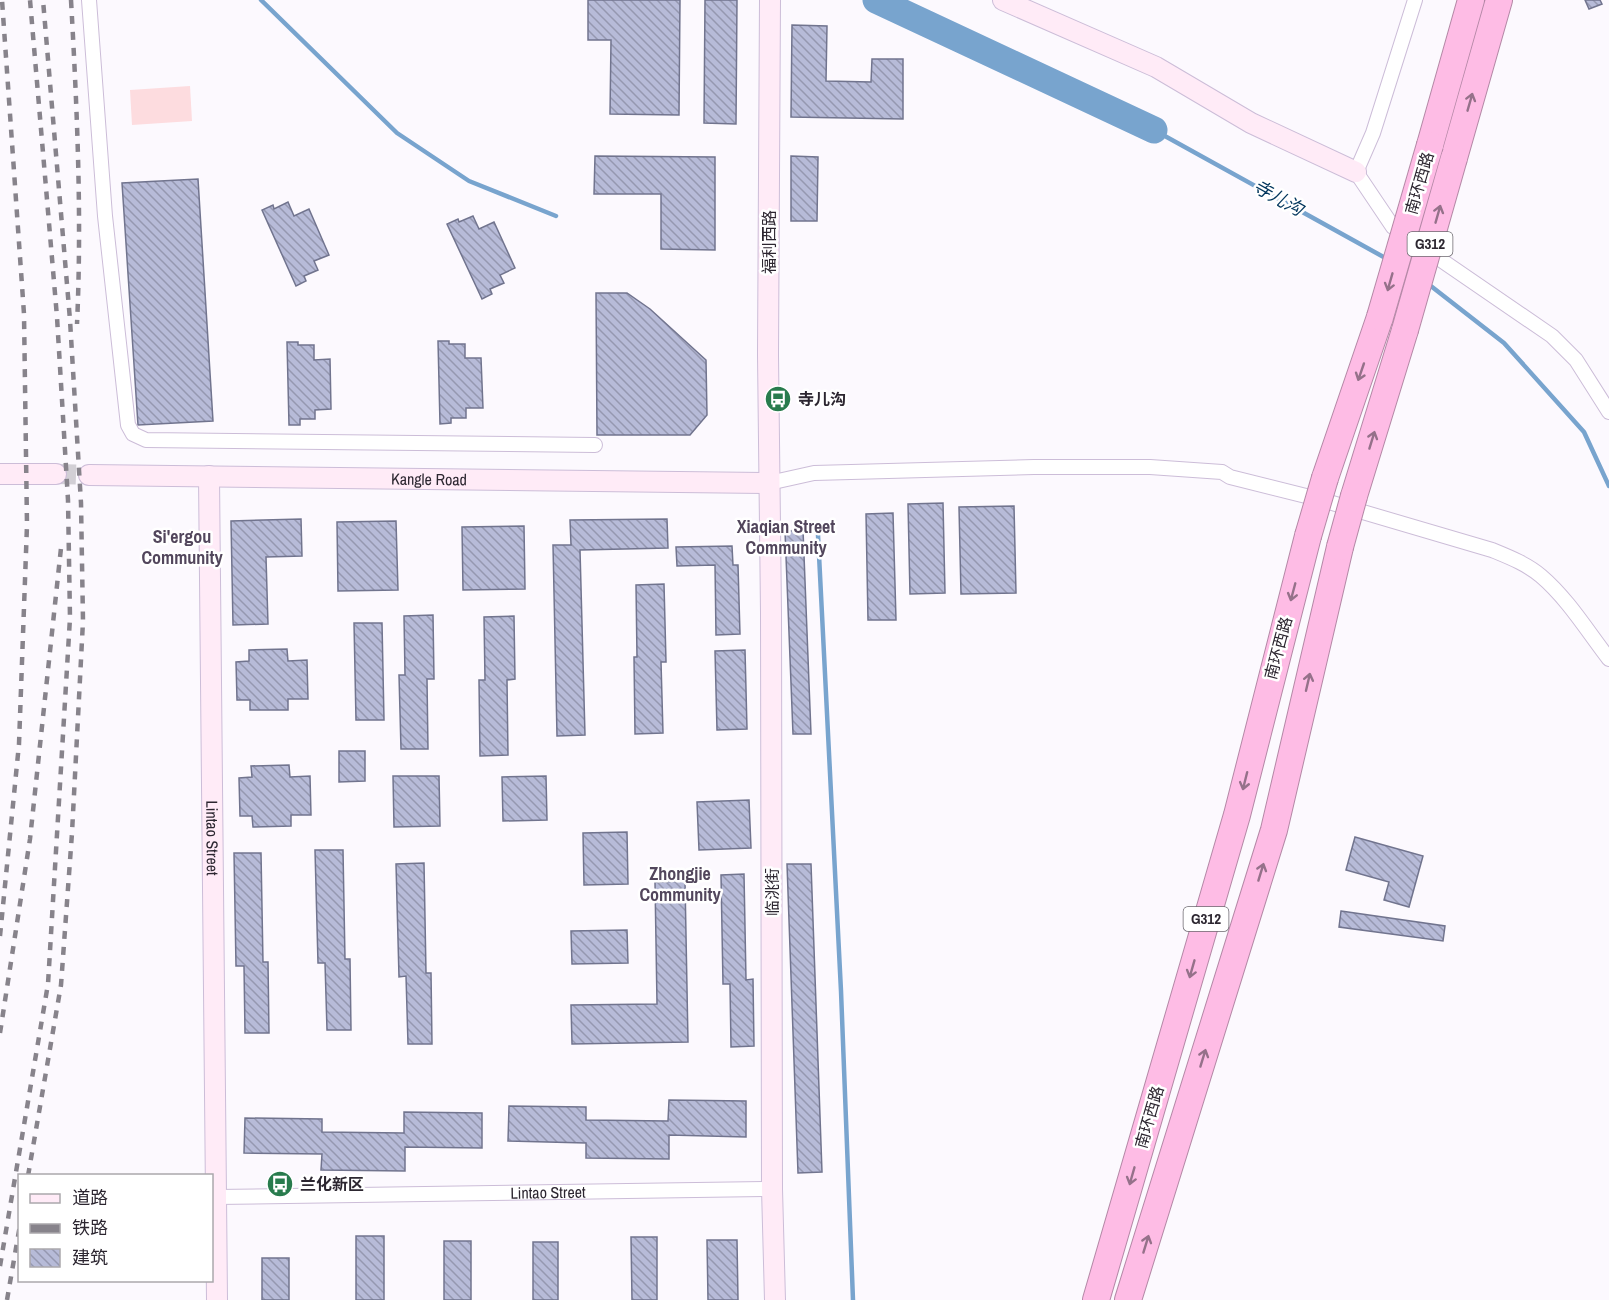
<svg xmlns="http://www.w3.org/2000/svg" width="1609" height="1300" viewBox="0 0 1609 1300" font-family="'Archivo Narrow','Noto Sans SC',sans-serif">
<defs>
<pattern id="building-back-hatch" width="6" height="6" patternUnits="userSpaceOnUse" patternTransform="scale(1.5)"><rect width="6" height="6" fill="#b7bbd8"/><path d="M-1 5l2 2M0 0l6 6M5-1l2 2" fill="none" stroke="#9598b0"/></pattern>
</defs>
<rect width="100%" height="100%" fill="#fcf9fe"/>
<polygon fill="#fddcdf" points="190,86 192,121 132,125 130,90"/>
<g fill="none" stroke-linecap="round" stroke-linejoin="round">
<g stroke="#78a4ce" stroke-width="4.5">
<polyline points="261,0 397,133 469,181 556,216"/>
<polyline points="1154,130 1389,260"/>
<polyline points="1427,283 1504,343 1584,432 1609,486"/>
<polyline points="818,535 841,991 853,1300"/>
</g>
<polyline stroke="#78a4ce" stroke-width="27" points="876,0 1154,130"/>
</g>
<g fill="url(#building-back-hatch)" stroke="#71748e" stroke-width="1.5">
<polygon points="588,0 680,0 679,115 610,114 611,40 588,40"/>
<polygon points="705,0 737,0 736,124 704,123"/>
<polygon points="1585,0 1600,0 1602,4 1589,9"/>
<polygon points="792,25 827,26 826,81 871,82 872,59 903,59 903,119 791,117"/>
<polygon points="595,156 715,157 715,250 661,249 661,194 594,194"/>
<polygon points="791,156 818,157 817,221 791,221"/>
<polygon points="198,179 213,421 138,425 122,183"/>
<polygon points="288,202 294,216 309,209 329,255 314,261 318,270 304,276 306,281 296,286 262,210 273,205 274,209"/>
<polygon points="473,216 479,229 494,222 515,268 500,275 504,283 490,289 492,294 482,299 447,224 458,219 459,222"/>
<polygon points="596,293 627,293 650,309 706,360 707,415 690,435 597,435"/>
<polygon points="438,341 449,341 449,344 465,344 465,358 481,358 483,408 466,408 466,418 451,418 451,423 440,424"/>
<polygon points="287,342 298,342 298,345 314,345 314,360 330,359 331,409 315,410 315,419 300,419 300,425 289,425"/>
<polygon points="943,503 945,593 910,594 908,504"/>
<polygon points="1014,506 1016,593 961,594 959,507"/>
<polygon points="893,513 896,620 868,620 866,514"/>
<polygon points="301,519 302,556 266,557 268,624 233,625 231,521"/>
<polygon points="667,519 668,548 580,550 585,735 557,736 553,545 571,545 570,520"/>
<polygon points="396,521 398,590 338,591 337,522"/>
<polygon points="524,526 525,589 463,590 462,527"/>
<polygon points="803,530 811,734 793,734 785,531"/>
<polygon points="732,546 733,565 738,565 740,634 716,635 715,565 677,566 676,547"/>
<polygon points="664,584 666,662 661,662 663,733 635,734 634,657 637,657 636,585"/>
<polygon points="433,615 434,679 427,679 428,749 401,749 399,675 405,675 404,616"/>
<polygon points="514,616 515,679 507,680 508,755 480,756 479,680 485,680 484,617"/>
<polygon points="354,623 382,623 384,720 356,720"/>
<polygon points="287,649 288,661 307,660 308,699 288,699 288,710 250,710 250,700 237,700 236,662 249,661 249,650"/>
<polygon points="745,650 747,729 717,730 715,651"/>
<polygon points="339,751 365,751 365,781 339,782"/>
<polygon points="289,765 290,777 310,776 311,815 291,815 291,826 253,827 252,816 240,816 239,778 252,777 251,766"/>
<polygon points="393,776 439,776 440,826 394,827"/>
<polygon points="546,776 547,820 503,821 502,777"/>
<polygon points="749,800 751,848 699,850 697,802"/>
<polygon points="627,832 628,884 584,885 583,833"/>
<polygon points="1355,837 1423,856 1409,907 1384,900 1389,882 1346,870"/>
<polygon points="315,850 343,850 345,959 350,959 351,1030 327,1030 325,963 318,963"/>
<polygon points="234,853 261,853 263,962 268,962 269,1033 245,1033 244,966 236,966"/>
<polygon points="424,863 426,973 431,973 432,1044 408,1044 406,976 399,977 396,864"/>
<polygon points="787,864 811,864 822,1172 798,1173"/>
<polygon points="744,874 746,980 753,979 754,1046 731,1047 730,984 723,984 721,875"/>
<polygon points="685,881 688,1042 572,1044 571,1005 657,1004 655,882"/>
<polygon points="1341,911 1445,926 1443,941 1339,927"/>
<polygon points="627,930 628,963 572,964 571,931"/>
<polygon points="669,1100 746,1101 746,1137 669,1135 669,1159 586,1158 586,1143 508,1141 509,1106 586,1107 586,1120 668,1121"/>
<polygon points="404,1112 482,1113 482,1148 405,1147 405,1171 321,1170 322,1154 244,1153 245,1118 322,1119 322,1132 404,1133"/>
<rect x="356" y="1236" width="28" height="64"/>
<polygon points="631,1237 657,1237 657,1300 632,1300"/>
<polygon points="707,1240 737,1240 738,1300 708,1300"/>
<rect x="444" y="1241" width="27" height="59"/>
<rect x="533" y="1242" width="25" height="58"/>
<rect x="262" y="1258" width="27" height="42"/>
</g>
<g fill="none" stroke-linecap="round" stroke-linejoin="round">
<polyline stroke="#d2cfd5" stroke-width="20" stroke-dasharray="20 10" stroke-linecap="butt" points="56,474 89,475"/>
<defs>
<g id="street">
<polyline points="89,0 105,216 128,425 133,434 146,440 595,445"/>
<polyline points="1415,0 1373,133 1356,172 1393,227 1552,336 1576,360 1609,412"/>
<path d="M769,483L814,473L1034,467H1150L1222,472L1230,477L1322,500L1492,550C1509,557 1527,564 1541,576C1568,599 1588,632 1609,659"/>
<path id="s1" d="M216,1197L772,1189"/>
</g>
<g id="secondary">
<polyline points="770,0 768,355 771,612 772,1189 775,1300"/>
<polyline points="1003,0 1156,67 1251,123 1356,172"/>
<polyline points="0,474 56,474"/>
<path id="s2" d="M89,475L769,483"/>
<path id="s3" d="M209,476L217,1300"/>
</g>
<g id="highway">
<polyline points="1430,145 1471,0"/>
<polyline points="1454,158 1499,0"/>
<polyline points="1325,478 1380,317"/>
<polyline points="1354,496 1405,330"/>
<polyline points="1096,1300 1237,815 1308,536"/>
<polyline points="1128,1300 1274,830 1340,547"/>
</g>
</defs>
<use href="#street" stroke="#ccbdd8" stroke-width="16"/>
<use href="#secondary" stroke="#ccbdd8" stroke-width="22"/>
<use href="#highway" stroke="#b488a6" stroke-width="28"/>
<use href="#street" stroke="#fff" stroke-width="14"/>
<use href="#secondary" stroke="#ffebf7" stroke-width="20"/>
<use href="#highway" stroke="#febce5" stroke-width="26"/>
<g stroke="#87838b" stroke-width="4.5" stroke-dasharray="8 8" stroke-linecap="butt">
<path d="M71,0C77,108 82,215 77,324"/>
<polyline points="0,936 19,744 27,525 24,314 2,0"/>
<polyline points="0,1033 30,839 61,548"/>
<polyline points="28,1176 61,985 72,833 83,621 81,503 70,320 43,0"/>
<polyline points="0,1266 48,984 70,618 68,500 57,317 30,0"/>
<polyline points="7,1300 20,1225"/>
</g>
<defs>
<g id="highway-bridge">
<polyline points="1380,317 1430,145"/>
<polyline points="1405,330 1454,158"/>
<polyline points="1308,536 1325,478"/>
<polyline points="1340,547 1354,496"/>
</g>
</defs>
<use href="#highway-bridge" stroke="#b488a6" stroke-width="28" stroke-linecap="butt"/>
<use href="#highway-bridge" stroke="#febce5" stroke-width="26"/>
</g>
<defs><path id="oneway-shaft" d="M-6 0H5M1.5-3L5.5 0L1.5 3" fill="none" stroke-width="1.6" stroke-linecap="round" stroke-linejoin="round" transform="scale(1.5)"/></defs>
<g stroke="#95718a">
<use href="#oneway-shaft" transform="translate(1470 102) rotate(-74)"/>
<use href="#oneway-shaft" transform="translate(1438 214) rotate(-74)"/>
<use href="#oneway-shaft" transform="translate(1390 282) rotate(106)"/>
<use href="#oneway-shaft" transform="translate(1361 372) rotate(109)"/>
<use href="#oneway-shaft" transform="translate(1372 440) rotate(-73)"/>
<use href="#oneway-shaft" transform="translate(1293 592) rotate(105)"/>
<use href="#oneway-shaft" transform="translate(1308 682) rotate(-77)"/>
<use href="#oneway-shaft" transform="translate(1245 781) rotate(104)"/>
<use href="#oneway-shaft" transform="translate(1261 872) rotate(-73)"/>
<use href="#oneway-shaft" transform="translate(1192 969) rotate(106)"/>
<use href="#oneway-shaft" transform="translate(1203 1058) rotate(-73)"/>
<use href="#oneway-shaft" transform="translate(1132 1176) rotate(106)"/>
<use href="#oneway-shaft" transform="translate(1146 1244) rotate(-73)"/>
</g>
<defs>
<symbol id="bus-disc" viewBox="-11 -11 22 22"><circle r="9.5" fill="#287b4d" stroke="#fff"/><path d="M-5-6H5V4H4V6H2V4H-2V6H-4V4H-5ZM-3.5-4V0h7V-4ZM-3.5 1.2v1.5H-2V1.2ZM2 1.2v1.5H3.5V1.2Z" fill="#fff"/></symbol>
</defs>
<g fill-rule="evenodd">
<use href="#bus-disc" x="763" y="384" width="30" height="30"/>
<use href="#bus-disc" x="265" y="1169" width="30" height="30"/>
</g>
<g text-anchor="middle" stroke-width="5" stroke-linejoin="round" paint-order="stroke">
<g fill="#fff" stroke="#6b676e" stroke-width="1.5">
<rect x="1407.5" y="232" width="45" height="24" rx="4.5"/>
<rect x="1183.5" y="907" width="45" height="24" rx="4.5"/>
</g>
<g font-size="15" font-weight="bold" fill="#2c2630">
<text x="1430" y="249">G312</text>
<text x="1206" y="924">G312</text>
</g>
<g font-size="16" fill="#2c2630" stroke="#fff">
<text transform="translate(1419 183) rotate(-74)" y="6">南环西路</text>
<text transform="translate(769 242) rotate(-90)" y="6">福利西路</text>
<text dy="6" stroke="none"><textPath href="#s2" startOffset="340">Kangle Road</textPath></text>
<text transform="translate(1278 648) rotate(-75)" y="6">南环西路</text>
<text dy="6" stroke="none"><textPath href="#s3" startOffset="362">Lintao Street</textPath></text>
<text transform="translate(772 892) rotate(-90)" y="6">临洮街</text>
<text transform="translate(1149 1117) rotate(-74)" y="6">南环西路</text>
<text dy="6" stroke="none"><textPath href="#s1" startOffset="332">Lintao Street</textPath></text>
</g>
<g font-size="16" font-weight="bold" fill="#2c2630" stroke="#fff" text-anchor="start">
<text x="798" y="405">寺儿沟</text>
<text x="300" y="1190">兰化新区</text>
</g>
<g font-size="18" font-style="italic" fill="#00355c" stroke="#fff">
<text transform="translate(1278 198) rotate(29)" y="6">寺儿沟</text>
</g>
<g font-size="18" font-weight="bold" fill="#52465c" stroke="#fff">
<text x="786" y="533">Xiaqian Street<tspan x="786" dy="21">Community</tspan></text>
<text x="182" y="543">Si'ergou<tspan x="182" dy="21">Community</tspan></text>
<text x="680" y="880">Zhongjie<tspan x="680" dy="21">Community</tspan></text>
</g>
</g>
<rect x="18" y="1174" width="195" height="108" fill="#ffffff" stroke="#aba8ac" stroke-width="1.5"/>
<rect x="30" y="1194" width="30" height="9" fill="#ffebf7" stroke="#aba8ac" stroke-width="1.5"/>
<text x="72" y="1204" font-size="18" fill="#2c2630">道路</text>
<rect x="30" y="1224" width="30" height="9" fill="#87838b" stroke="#aba8ac" stroke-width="1.5"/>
<text x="72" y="1234" font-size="18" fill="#2c2630">铁路</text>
<rect x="30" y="1249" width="30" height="18" fill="url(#building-back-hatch)" stroke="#aba8ac" stroke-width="1.5"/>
<text x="72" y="1264" font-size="18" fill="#2c2630">建筑</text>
</svg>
